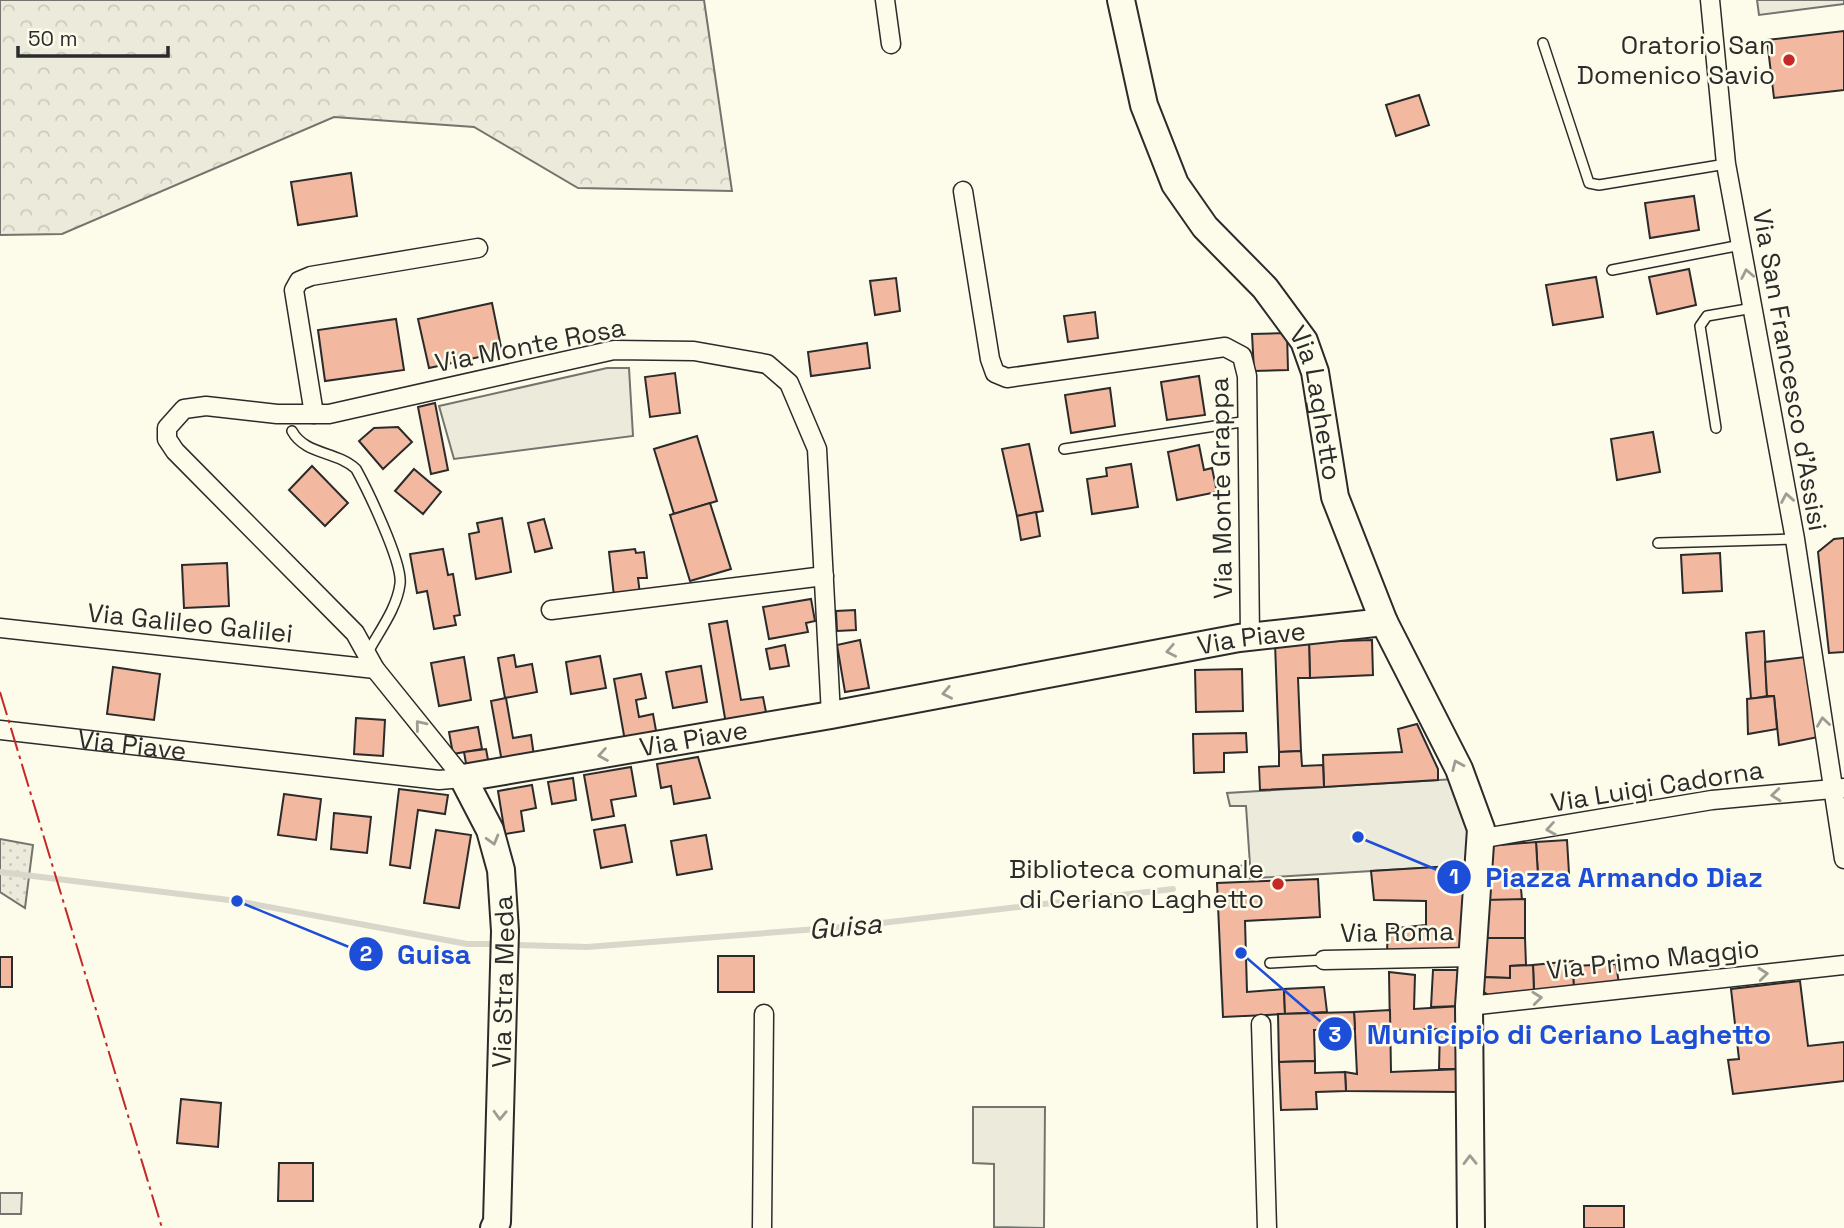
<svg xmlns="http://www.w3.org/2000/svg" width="1844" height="1228" viewBox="0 0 1844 1228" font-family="'Space Grotesk',sans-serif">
<defs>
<pattern id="grass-dots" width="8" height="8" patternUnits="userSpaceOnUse" patternTransform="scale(1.75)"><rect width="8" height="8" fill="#ecebdb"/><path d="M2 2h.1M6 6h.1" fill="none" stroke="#cbcabc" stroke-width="1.8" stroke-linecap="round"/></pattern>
<pattern id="forest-crowns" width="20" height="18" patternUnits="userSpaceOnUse" patternTransform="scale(1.75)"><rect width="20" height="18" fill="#ecebdb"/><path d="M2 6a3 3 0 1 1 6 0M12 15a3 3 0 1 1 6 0" fill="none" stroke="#cbcabc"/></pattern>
</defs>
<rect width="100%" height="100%" fill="#fdfbea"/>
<polygon fill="url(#grass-dots)" stroke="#74746e" stroke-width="2" points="0,839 33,845 25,908 0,892"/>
<polygon fill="url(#forest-crowns)" stroke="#74746e" stroke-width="2" points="0,0 704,0 732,191 578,188 474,127 334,117 62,234 0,235"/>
<polygon fill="#ecebdb" stroke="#74746e" stroke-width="2" points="1757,0 1844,0 1844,4 1759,15"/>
<g fill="#eceadb" stroke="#74746e" stroke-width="2">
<polygon points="607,368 629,368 633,436 454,459 439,406"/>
<polygon points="1455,779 1467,812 1469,865 1240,879 1239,866 1250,865 1246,806 1230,806 1227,793"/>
<polygon points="973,1107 1045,1107 1044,1228 994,1227 994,1164 973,1163"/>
<polygon points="0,1193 22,1193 21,1214 0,1214"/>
</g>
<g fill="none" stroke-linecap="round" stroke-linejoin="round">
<g stroke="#d8d7c9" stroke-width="6">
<polyline points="0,872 237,901 467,944 491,944"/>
<polyline points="517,945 587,947 856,926 1173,889"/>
</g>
</g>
<g fill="#f2b8a0" stroke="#2b2b2b" stroke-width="2">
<polygon points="1844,31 1844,90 1774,98 1767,40"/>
<polygon points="1419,95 1429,125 1396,136 1386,105"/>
<polygon points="351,173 357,216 298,225 291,182"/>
<polygon points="1694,196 1699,230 1650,238 1645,203"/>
<polygon points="1689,269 1696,305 1657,314 1649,277"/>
<polygon points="1596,277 1603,317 1553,325 1546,285"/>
<polygon points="896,278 900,311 875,315 870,281"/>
<polygon points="492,303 502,352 429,368 418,319"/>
<polygon points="1095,312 1098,338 1068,342 1064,316"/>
<polygon points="396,319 404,370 325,381 318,330"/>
<polygon points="1287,333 1288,370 1254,371 1252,334"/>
<polygon points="867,343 870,368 811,376 808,352"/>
<polygon points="675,373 680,413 650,417 645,377"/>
<polygon points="1199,376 1205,415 1167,420 1161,382"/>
<polygon points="1110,388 1115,426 1071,433 1065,395"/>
<polygon points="435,403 448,470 431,474 418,407"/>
<polygon points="398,427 412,442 383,469 359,441 374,428"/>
<polygon points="1653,432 1660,472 1617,480 1611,439"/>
<polygon points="697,436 717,501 674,514 654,449"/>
<polygon points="1029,444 1043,511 1017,516 1002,449"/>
<polygon points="1199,445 1204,470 1212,468 1217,492 1177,500 1168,452"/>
<polygon points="1131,464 1138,507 1092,514 1087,479 1107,476 1106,468"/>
<polygon points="312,466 348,503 325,526 289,490"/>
<polygon points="414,469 441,492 423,514 395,491"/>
<polygon points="710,503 731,569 690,581 670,515"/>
<polygon points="1036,512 1040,536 1021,540 1017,516"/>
<polygon points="502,518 511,572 476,579 469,534 479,532 477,523"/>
<polygon points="544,519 552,548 535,552 528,523"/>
<polygon points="1844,538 1844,652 1829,653 1818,552 1834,539"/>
<polygon points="443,549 448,575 453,574 460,615 454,616 456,625 434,629 427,591 417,593 410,554"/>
<polygon points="635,549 636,553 644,552 647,578 638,578 640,594 614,596 609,552"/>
<polygon points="1720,553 1722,591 1683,593 1681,555"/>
<polygon points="227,563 229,606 184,608 182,565"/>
<polygon points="811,599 815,621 806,623 808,632 769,639 763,607"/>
<polygon points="855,610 856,630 837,631 836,611"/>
<polygon points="727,621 741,700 763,697 767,717 726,724 709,624"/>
<polygon points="1764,631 1767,696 1751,699 1746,633"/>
<polygon points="860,640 869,688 845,692 837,645"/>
<polygon points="1372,640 1373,675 1310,678 1309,642"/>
<polygon points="1309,642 1310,678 1298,678 1301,751 1279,752 1275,643"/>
<polygon points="785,645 789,666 770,669 766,649"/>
<polygon points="514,655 516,667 532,664 537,692 505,698 498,658"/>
<polygon points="600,656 606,688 571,694 566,662"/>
<polygon points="464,657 471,700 439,706 431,663"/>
<polygon points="1805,657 1818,737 1779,745 1774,696 1767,696 1765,662"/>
<polygon points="701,666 707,702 673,708 666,672"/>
<polygon points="113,667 160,674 154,720 107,714"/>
<polygon points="1242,669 1243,711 1196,712 1195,670"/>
<polygon points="641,674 646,698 636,700 639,717 653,714 657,736 625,741 614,679"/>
<polygon points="1774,696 1777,729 1748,734 1747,699"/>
<polygon points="506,698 513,738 531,735 534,756 502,762 491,701"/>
<polygon points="356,718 385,720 383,756 354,754"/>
<polygon points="1417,724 1438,769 1438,780 1324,787 1323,755 1402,752 1398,729"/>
<polygon points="478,727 482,749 453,754 449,732"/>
<polygon points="1246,733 1247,752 1224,753 1224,772 1194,773 1193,734"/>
<polygon points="486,749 489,765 467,769 464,752"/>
<polygon points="1301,751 1302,766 1323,765 1324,787 1260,790 1259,767 1279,766 1279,752"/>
<polygon points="698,757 710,798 674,804 671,786 661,788 657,764"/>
<polygon points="631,767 636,796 611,800 614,816 592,820 584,775"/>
<polygon points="573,778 576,800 552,804 548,782"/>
<polygon points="532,785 536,808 521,811 524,831 505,834 498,791"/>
<polygon points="399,789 448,795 445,814 418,810 410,868 390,865"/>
<polygon points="284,794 321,799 316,840 278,835"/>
<polygon points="334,813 371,817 367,853 331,849"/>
<polygon points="625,825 632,862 601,868 594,830"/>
<polygon points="436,830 471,835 459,908 424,903"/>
<polygon points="706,835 712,869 677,875 671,841"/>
<polygon points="1567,840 1569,873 1538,876 1536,842"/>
<polygon points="1536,842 1538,876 1520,877 1522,900 1485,900 1489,846"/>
<polygon points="1469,865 1467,949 1387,951 1388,929 1426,925 1426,901 1374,900 1371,871"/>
<polygon points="1318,879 1320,917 1245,921 1247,992 1284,989 1285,1014 1223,1017 1217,883"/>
<polygon points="1525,899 1525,938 1483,938 1485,900"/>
<polygon points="1483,938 1525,938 1526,965 1510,966 1510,978 1481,977"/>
<rect x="718" y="956" width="36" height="36"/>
<rect x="0" y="957" width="12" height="30"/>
<polygon points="1573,961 1574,988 1534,992 1533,965"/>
<polygon points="1616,964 1619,984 1574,988 1573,966"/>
<polygon points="1533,965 1534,992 1488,995 1480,989 1481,977 1510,978 1510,966"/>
<polygon points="1433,970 1465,970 1462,1006 1431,1007"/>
<polygon points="1389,972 1415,975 1414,1009 1462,1006 1462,1069 1439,1069 1440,1029 1390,1030"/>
<polygon points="1800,981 1808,1046 1844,1042 1844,1081 1733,1094 1728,1060 1739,1059 1731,989"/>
<polygon points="1324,987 1327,1012 1285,1014 1284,989"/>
<polygon points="1390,1010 1391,1072 1462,1069 1462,1092 1346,1091 1345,1072 1357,1074 1354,1012"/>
<polygon points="1354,1012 1355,1029 1314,1030 1315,1061 1279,1062 1278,1014"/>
<polygon points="1315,1061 1315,1073 1345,1072 1346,1091 1316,1092 1317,1109 1281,1110 1279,1062"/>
<polygon points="181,1099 221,1103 218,1147 177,1143"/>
<polygon points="279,1163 313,1163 313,1201 278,1201"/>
<rect x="1584" y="1206" width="40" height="22"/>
</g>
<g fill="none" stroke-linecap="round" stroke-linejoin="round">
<defs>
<g id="lane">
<polyline points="1543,43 1589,183 1599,185 1726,164"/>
<polyline points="1612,270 1741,245"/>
<polyline points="1716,428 1700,326 1707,316 1753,308"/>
<path d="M292,431C305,455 337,451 356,469C367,489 403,563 400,584C397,608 380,630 368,652"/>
<polyline points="1064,449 1248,421"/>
<polyline points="1658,543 1795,539"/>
<polyline points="1270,963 1324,960"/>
</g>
<g id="street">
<polyline points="885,0 891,44"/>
<polyline points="1710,0 1726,164 1795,539 1844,859"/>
<polyline points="963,191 990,359 995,373 1007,378 1225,347 1242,356 1247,376 1250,637"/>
<polyline points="314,414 294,290 299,281 311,276 478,248"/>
<polyline points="551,610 824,576"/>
<polyline points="0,628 375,669"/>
<path id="s1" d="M0,730L439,780L463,778"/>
<polyline points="463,778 375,669 355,633 175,451 167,439 167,428 184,409 206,406 277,414 329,414 614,350 694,351 767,364 789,383 817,449 831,715"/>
<polyline points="1481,829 1490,837 1712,800 1844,788"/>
<polyline points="1324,960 1472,957"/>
<polyline points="1469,1006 1844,965"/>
<polyline points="1261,1024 1267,1228"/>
<polyline points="762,1228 764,1014"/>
</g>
<g id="secondary">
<path id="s2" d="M1121,0L1144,105L1175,184L1205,227L1265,288L1304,341L1315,372L1335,497L1384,622L1459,769L1481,829L1469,1006L1471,1228"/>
<path id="s3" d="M494,1228L497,1222L505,931L501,870L490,830L463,778L831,715L1239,638L1384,622"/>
</g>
</defs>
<use href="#lane" stroke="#2b2b2b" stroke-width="12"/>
<use href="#street" stroke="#2b2b2b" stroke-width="21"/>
<use href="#secondary" stroke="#2b2b2b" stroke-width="30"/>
<use href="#lane" stroke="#fdfbea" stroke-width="9"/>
<use href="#street" stroke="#fdfbea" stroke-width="18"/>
<use href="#secondary" stroke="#fdfbea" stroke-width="26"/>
<polyline stroke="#c62828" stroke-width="2" stroke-dasharray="24 5 3.5 5" stroke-linecap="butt" points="0,692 162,1228"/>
</g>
<defs><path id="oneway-chevron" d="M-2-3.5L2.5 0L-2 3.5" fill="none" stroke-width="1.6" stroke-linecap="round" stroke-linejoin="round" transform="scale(1.75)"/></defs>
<g stroke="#9e9d94">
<use href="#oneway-chevron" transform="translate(1747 274) rotate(-101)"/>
<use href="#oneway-chevron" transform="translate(1787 498) rotate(-100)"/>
<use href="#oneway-chevron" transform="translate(1171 651) rotate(169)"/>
<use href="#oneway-chevron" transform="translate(947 693) rotate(169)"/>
<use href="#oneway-chevron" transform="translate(1823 722) rotate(-98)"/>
<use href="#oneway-chevron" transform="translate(420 725) rotate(-129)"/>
<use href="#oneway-chevron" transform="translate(603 755) rotate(170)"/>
<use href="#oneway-chevron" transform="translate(1457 765) rotate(-114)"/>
<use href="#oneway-chevron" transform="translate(1776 795) rotate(175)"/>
<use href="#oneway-chevron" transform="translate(1551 829) rotate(171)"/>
<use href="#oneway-chevron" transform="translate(493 840) rotate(74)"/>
<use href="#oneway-chevron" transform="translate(1763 974) rotate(-6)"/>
<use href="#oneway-chevron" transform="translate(1537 998) rotate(-6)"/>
<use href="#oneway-chevron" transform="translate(500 1115) rotate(92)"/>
<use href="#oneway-chevron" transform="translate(1470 1160) rotate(-91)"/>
</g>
<g fill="#c62828" stroke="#fdfbea" stroke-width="2.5">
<circle cx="1789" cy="60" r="7"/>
<circle cx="1278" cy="884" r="7"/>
</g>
<g text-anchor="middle" stroke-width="5" stroke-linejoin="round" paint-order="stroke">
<g font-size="26" fill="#2b2b2b" stroke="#fdfbea" text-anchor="end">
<text x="1775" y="54">Oratorio San<tspan x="1775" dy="30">Domenico Savio</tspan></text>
<text x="1264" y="878">Biblioteca comunale<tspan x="1264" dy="30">di Ceriano Laghetto</tspan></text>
</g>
<g font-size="26" fill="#2b2b2b" stroke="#fdfbea">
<text transform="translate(530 345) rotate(-11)" y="9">Via Monte Rosa</text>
<text transform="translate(1790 370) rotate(80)" y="9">Via San Francesco d'Assisi</text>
<text dy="9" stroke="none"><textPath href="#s2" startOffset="460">Via Laghetto</textPath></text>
<text transform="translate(1221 488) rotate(-91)" y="9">Via Monte Grappa</text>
<text transform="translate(190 623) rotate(6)" y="9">Via Galileo Galilei</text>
<text dy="9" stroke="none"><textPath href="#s3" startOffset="1260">Via Piave</textPath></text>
<text dy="9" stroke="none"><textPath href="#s3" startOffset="693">Via Piave</textPath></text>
<text dy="9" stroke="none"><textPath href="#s1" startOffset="133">Via Piave</textPath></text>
<text transform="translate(1657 786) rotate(-9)" y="9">Via Luigi Cadorna</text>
<text transform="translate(1397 932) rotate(-1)" y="9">Via Roma</text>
<text transform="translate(1653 959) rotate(-6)" y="9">Via Primo Maggio</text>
<text dy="9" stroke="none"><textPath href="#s3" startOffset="247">Via Stra Meda</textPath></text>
</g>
<g font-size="28" font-style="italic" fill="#2b2b2b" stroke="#fdfbea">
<text transform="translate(845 926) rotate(-5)" y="10">Guisa</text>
</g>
</g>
<path fill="none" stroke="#1d4ed8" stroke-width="2.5" d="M1358 837L1454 877M237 901L366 954M1241 953L1335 1034"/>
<g fill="#1d4ed8" stroke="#fdfbea" stroke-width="2.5">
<circle cx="1358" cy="837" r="7"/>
<circle cx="237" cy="901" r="7"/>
<circle cx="1241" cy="953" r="7"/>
<circle cx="1454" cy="877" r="18"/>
<circle cx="366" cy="954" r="18"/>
<circle cx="1335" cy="1034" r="18"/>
</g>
<g font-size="21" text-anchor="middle" font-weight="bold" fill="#fff">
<text x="1454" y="884">1</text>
<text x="366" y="961">2</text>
<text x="1335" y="1042">3</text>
</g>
<g font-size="28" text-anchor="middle" font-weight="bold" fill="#1d4ed8" stroke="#fdfbea" stroke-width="5" stroke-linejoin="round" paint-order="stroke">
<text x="1624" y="887">Piazza Armando Diaz</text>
<text x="434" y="964">Guisa</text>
<text x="1569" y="1044">Municipio di Ceriano Laghetto</text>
</g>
<path d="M18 46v10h150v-10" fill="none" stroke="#2b2b2b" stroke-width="3.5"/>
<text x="28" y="46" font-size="21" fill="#2b2b2b" stroke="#fdfbea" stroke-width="5" paint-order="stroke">50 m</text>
</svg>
